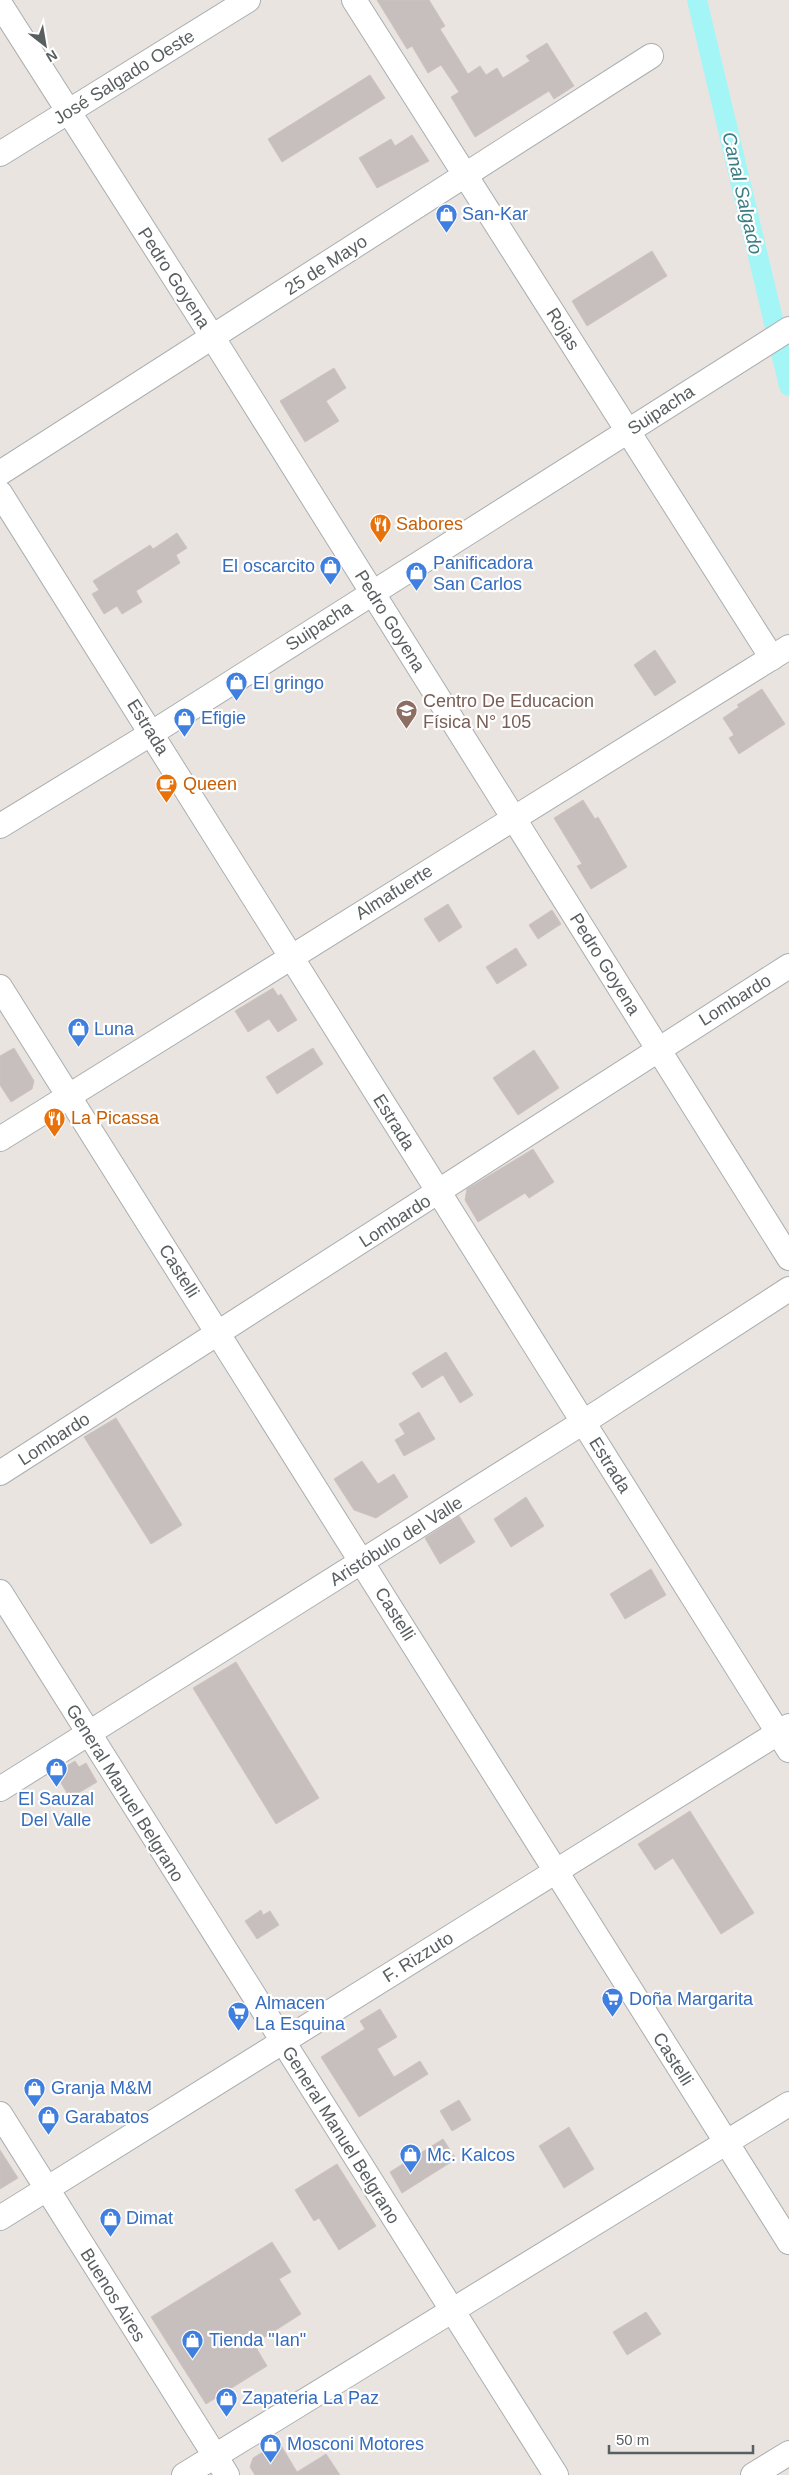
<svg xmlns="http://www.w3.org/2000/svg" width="789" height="2475" viewBox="0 0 789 2475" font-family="Arial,sans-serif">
<rect width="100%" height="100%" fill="#eae4e0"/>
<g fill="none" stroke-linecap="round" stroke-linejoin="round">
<polyline stroke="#a4f6f6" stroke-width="20" points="697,0 789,386"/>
</g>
<g fill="#c6bfbe" stroke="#cec3bf">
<polygon points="377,0 429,0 445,26 440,29 468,74 480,66 486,75 497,68 503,78 530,61 526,56 547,43 574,86 554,99 549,91 475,137 451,97 459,92 441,65 428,73 412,46 407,49"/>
<polygon points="370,75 385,98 282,162 268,139"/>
<polygon points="412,135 429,161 377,188 359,158 391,139 395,146"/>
<polygon points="652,251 667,276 587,326 572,301"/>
<polygon points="334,368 346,388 326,401 339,421 305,442 280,401"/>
<polygon points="177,533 187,548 176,555 180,563 136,591 142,602 122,614 117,606 104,614 92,594 99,590 93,581 150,545 153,549"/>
<polygon points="655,650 676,682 655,696 634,665"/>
<polygon points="762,689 785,724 739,754 729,738 734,735 723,718 739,707 737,705"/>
<polygon points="583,800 595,819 598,817 627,867 591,889 577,866 582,864 554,818"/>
<polygon points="448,904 462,927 439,942 424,919"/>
<polygon points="552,910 561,924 538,939 529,925"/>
<polygon points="516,948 527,965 497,984 486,967"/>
<polygon points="273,988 278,996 281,994 297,1020 278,1032 269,1019 248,1032 235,1011"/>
<polygon points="14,1048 34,1081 32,1089 11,1102 0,1085 0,1056"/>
<polygon points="313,1048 323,1064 277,1094 266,1077"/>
<polygon points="534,1050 559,1088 518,1115 493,1078"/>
<polygon points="533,1149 554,1182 529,1198 525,1193 478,1222 465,1200 467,1189"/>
<polygon points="446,1352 473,1395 460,1403 443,1375 422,1388 412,1373"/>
<polygon points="419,1412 435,1439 404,1456 395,1440 405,1434 399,1424"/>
<polygon points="116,1418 182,1525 151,1544 84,1437"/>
<polygon points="362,1461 378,1484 394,1474 408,1497 376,1518 354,1510 334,1479"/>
<polygon points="526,1497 544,1526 511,1547 494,1519"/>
<polygon points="459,1516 475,1542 440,1564 425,1538"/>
<polygon points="651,1569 666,1595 625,1619 610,1594"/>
<polygon points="236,1662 319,1798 276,1824 193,1688"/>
<polygon points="75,1761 79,1767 86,1763 97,1782 70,1798 55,1773"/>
<polygon points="690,1811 754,1913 721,1934 673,1858 655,1870 638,1844"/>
<polygon points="261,1910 263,1915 270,1911 279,1925 257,1939 245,1921"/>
<polygon points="380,2009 397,2037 377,2049 394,2077 420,2061 428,2074 359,2117 321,2057 365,2029 360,2021"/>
<polygon points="459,2100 471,2120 452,2131 440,2111"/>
<polygon points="569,2127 594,2169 564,2188 539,2146"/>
<polygon points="443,2139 456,2159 402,2193 390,2172"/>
<polygon points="0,2150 18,2178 0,2189"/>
<polygon points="337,2164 376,2226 339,2250 319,2218 314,2221 295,2190"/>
<polygon points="272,2242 291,2272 279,2279 301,2314 254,2344 267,2366 206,2404 151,2317"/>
<polygon points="646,2312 661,2334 627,2355 613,2332"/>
<polygon points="279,2442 297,2472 326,2454 340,2475 255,2475 250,2467 253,2458"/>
</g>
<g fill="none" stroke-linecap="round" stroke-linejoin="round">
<defs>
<g id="minor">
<polyline points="354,0 772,658"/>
<polyline points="0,4 213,338 789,1258"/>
<polyline points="0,154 248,0"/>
<polyline points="0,473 651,56"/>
<polyline points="0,493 789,1750"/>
<polyline points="0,826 152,733 789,329"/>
<path d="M0,987C263,1405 525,1824 789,2242"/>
<polyline points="0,1139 789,647"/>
<polyline points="0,1473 789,966"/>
<polyline points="0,1592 556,2475"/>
<polyline points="0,1789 593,1416 789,1289"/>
<polyline points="0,2114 227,2475"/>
<polyline points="0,2218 789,1726"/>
<polyline points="184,2475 789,2104"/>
<polyline points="753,2475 789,2453"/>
</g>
</defs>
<use href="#minor" stroke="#aaaeb0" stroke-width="26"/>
<use href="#minor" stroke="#fff" stroke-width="24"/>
</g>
<defs>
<symbol id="shop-pin" viewBox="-11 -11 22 30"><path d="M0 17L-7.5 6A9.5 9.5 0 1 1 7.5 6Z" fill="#3f7fe0" stroke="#fff"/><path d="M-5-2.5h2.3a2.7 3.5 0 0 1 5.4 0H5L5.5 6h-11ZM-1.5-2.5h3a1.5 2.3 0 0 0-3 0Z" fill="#fff"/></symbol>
<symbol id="restaurant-pin" viewBox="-11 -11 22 30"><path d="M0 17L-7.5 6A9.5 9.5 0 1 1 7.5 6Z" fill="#e8710a" stroke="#fff"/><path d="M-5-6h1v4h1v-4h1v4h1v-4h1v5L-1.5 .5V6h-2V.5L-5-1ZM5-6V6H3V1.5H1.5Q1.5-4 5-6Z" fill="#fff"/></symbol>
<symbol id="school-pin" viewBox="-11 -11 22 30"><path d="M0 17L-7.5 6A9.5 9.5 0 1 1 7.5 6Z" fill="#8d6e63" stroke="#fff"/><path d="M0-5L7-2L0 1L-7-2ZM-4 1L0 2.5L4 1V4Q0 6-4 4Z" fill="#fff"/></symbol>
<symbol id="cafe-pin" viewBox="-11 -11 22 30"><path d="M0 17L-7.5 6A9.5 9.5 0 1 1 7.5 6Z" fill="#e8710a" stroke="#fff"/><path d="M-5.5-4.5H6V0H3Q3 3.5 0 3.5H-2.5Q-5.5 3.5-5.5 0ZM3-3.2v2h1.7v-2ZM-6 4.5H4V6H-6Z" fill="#fff"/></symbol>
<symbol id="supermarket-pin" viewBox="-11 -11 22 30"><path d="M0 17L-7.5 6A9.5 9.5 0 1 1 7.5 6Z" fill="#3f7fe0" stroke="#fff"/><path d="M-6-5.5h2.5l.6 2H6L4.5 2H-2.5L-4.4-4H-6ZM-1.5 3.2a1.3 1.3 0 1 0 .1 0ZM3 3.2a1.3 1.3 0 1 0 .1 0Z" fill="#fff"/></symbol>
</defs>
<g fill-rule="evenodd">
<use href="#shop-pin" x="434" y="202" width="25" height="34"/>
<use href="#restaurant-pin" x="368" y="512" width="25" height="34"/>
<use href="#shop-pin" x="318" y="554" width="25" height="34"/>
<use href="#shop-pin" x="404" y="560" width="25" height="34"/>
<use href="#shop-pin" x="224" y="670" width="25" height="34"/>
<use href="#school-pin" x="394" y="698" width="25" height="34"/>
<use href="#shop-pin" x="172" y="706" width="25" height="34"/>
<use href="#cafe-pin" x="154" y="772" width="25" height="34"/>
<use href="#shop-pin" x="66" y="1016" width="25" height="34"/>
<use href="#restaurant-pin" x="42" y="1106" width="25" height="34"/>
<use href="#shop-pin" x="44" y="1756" width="25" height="34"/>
<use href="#supermarket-pin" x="600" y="1986" width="25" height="34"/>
<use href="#supermarket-pin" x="226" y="2000" width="25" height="34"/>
<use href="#shop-pin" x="22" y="2076" width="25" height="34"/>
<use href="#shop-pin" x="36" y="2104" width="25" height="34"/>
<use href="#shop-pin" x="398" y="2142" width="25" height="34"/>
<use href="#shop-pin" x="98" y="2206" width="25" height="34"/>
<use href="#shop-pin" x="180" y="2328" width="25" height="34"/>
<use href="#shop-pin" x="214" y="2386" width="25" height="34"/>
<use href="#shop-pin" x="258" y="2432" width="25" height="34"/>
</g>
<g text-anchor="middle" stroke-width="4.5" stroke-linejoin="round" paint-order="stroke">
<g font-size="18" fill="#595f60" stroke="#fff">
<text transform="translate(124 77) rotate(-32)" y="6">José Salgado Oeste</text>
<text transform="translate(326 265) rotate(-33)" y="6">25 de Mayo</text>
<text transform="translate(174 278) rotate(57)" y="6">Pedro Goyena</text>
<text transform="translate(563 329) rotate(58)" y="6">Rojas</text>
<text transform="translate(661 410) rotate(-33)" y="6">Suipacha</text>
<text transform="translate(390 621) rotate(58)" y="6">Pedro Goyena</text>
<text transform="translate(319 626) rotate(-33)" y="6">Suipacha</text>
<text transform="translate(148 727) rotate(58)" y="6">Estrada</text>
<text transform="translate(394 892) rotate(-32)" y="6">Almafuerte</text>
<text transform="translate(605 964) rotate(58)" y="6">Pedro Goyena</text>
<text transform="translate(735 1000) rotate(-32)" y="6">Lombardo</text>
<text transform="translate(394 1122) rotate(58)" y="6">Estrada</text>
<text transform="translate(395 1221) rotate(-33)" y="6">Lombardo</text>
<text transform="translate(179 1271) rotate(58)" y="6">Castelli</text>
<text transform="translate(54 1439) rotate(-33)" y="6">Lombardo</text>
<text transform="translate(610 1465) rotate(58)" y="6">Estrada</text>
<text transform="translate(396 1541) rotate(-32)" y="6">Aristóbulo del Valle</text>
<text transform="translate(395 1614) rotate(58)" y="6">Castelli</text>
<text transform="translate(125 1793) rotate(58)" y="6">General Manuel Belgrano</text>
<text transform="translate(418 1957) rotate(-32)" y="6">F. Rizzuto</text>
<text transform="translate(673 2059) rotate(58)" y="6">Castelli</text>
<text transform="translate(341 2135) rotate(58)" y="6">General Manuel Belgrano</text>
<text transform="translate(113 2295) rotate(58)" y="6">Buenos Aires</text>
</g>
<g font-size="18" fill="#366cbe" stroke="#fff" text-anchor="start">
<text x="462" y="220">San-Kar</text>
<text x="433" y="569">Panificadora<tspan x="433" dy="21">San Carlos</tspan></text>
<text x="315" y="572" text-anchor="end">El oscarcito</text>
<text x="253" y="689">El gringo</text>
<text x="201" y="724">Efigie</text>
<text x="94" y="1035">Luna</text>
<text x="56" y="1805" text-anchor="middle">El Sauzal<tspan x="56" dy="21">Del Valle</tspan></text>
<text x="629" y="2005">Doña Margarita</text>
<text x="255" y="2009">Almacen<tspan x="255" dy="21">La Esquina</tspan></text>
<text x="51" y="2094">Granja M&amp;M</text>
<text x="65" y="2123">Garabatos</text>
<text x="427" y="2161">Mc. Kalcos</text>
<text x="126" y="2224">Dimat</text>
<text x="209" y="2346">Tienda "Ian"</text>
<text x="242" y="2404">Zapateria La Paz</text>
<text x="287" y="2450">Mosconi Motores</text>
</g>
<g font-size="18" fill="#c56008" stroke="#fff" text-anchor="start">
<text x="396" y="530">Sabores</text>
<text x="183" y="790">Queen</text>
<text x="71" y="1124">La Picassa</text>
</g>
<g font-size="18" fill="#785e54" stroke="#fff" text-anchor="start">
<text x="423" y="707">Centro De Educacion<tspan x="423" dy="21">Física N° 105</tspan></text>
</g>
<g font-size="19" font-style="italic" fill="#3a7e84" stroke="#fff">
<text transform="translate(743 193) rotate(77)" y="7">Canal Salgado</text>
</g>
</g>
<g transform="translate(45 45) rotate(149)" stroke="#ffffff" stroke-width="4" paint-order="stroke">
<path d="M0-4L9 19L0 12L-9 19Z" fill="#595f60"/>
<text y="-8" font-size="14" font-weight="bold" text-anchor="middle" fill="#595f60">N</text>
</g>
<path d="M609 2445v8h144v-8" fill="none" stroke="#595f60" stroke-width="2.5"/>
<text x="616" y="2445" font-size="15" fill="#595f60" stroke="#ffffff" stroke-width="4" paint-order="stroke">50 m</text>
</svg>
